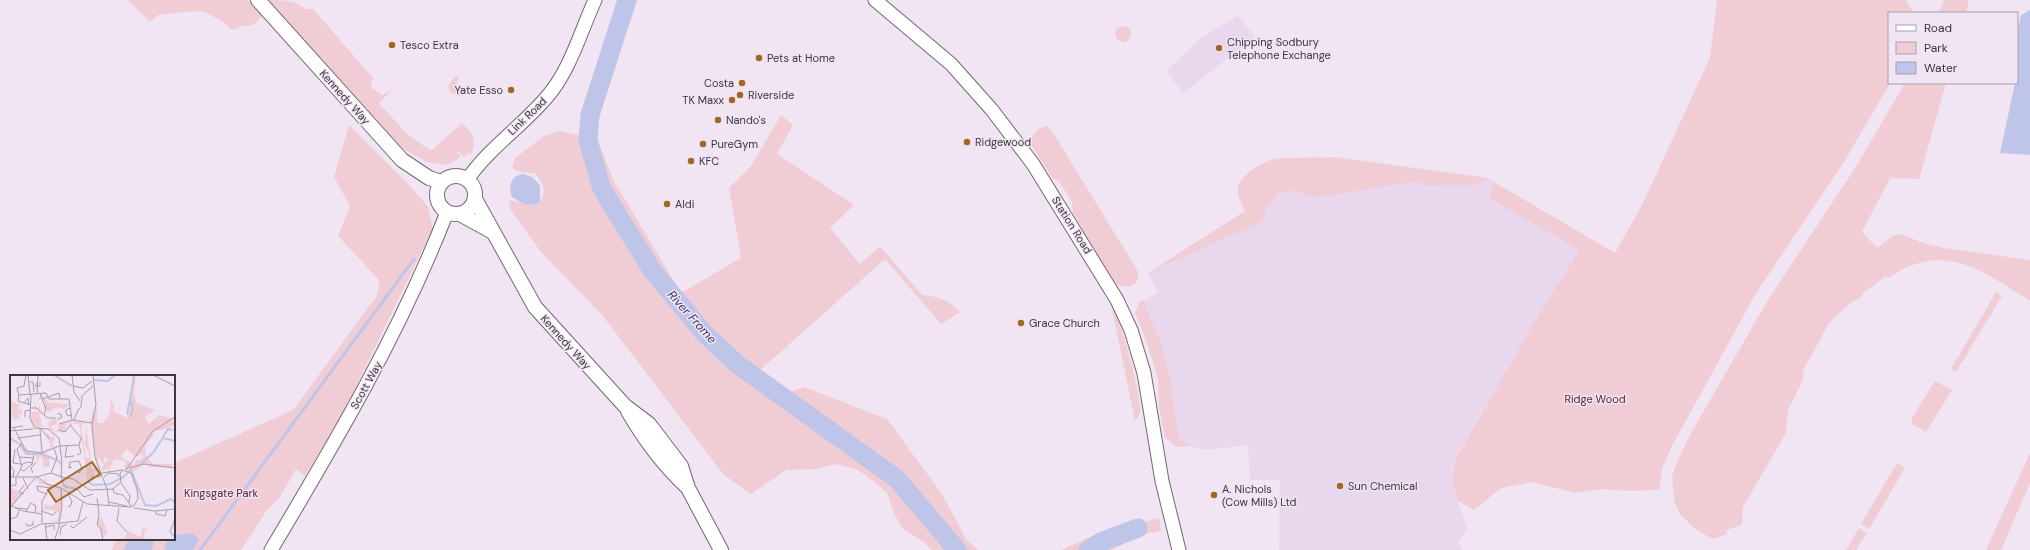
<svg xmlns="http://www.w3.org/2000/svg" width="2030" height="550" viewBox="0 0 2030 550" font-family="'DM Sans',sans-serif">
<rect width="100%" height="100%" fill="#f1e4f3"/>
<g fill="#e9d7ed">
<polygon points="1238,16 1255,37 1183,93 1166,71 1202,37"/>
<polygon points="1488,178 1494,182 1489,198 1579,250 1529,331 1457,455 1452,468 1453,486 1467,529 1459,542 1463,550 1279,550 1280,480 1250,480 1248,445 1206,450 1190,446 1179,438 1170,377 1162,344 1143,301 1158,292 1148,273 1261,222 1271,202 1280,192 1295,191 1315,198 1418,181 1427,186 1478,185"/>
</g>
<g fill="#f0cdd5">
<polygon points="128,0 248,0 262,16 253,25 243,26 232,30 222,21 205,12 193,11 158,15 150,22"/>
<path d="M266,0C281,0 294,0 306,9H313L374,79L371,82L372,88L382,95L393,89L379,103L406,133L431,151L462,123C473,135 477,138 471,155L469,153L464,157L458,151L457,153L461,157L447,165L427,162L400,147Z"/>
<path d="M1717,0H1906L1914,13H1889V85L1844,162L1756,293L1672,446L1662,468L1659,490L1631,491L1602,489L1575,493L1532,482L1501,488L1474,510L1458,501C1452,483 1450,473 1457,456L1529,331L1579,250L1489,198L1494,182L1615,253L1643,203L1710,58Z"/>
<polygon points="1944,0 1969,0 1966,13 1939,13"/>
<circle cx="1123" cy="34" r="8"/>
<polygon points="457,75 459,80 456,83 464,93 461,96 451,93 448,87 451,81"/>
<path d="M1905,83H1946L1919,179L1890,178L1862,232L1877,248L1893,236L1901,234L1923,243L1944,248L2030,260V301C1982,270 1943,240 1888,278L1886,276L1863,293L1860,298L1851,302L1829,323L1803,371V380L1788,410L1786,433L1743,507L1742,525L1726,530L1727,534L1712,539L1694,528L1680,514L1674,501L1672,476L1677,462L1691,433L1768,300L1857,165Z"/>
<path d="M781,115L793,125L777,154L854,205L830,228L860,264L880,246L922,295C939,296 947,300 960,312L941,324L885,259L758,372L786,393L804,387L887,419L942,494L966,539L978,550H932L925,543L902,528L894,513L887,493L876,483L858,470L835,464L817,469L786,470L751,494L724,475L602,315L541,252L510,209L509,201C515,200 529,205 537,206C548,193 544,185 535,173L519,172L512,168L515,158L544,136L559,131L597,139L614,181L681,293L741,258L729,188L751,166Z"/>
<polygon points="349,125 411,187 428,207 433,228 345,409 305,476 296,469 280,497 267,510 241,550 111,550 117,539 174,539 174,463 293,410 376,297 380,281 338,236 350,206 334,177"/>
<path d="M1047,126L1052,131L1134,265C1135,267 1138,271 1138,273C1141,286 1125,290 1117,284C1107,277 1081,226 1073,212L1072,202L1059,181L1052,178L1032,146C1031,135 1036,128 1047,126Z"/>
<path d="M1334,157L1488,178L1478,185L1427,186L1418,181L1315,198L1295,191L1280,192L1271,202L1261,222L1148,273L1245,211C1242,204 1237,196 1238,188C1239,175 1264,161 1275,159C1294,157 1315,158 1334,157Z"/>
<polygon points="1996,292 2002,296 1956,372 1951,369"/>
<polygon points="1140,301 1143,301 1162,344 1170,377 1179,438 1190,446 1177,447 1165,438 1159,407 1158,379 1146,340 1135,313"/>
<path d="M1112,309C1121,318 1141,395 1140,410C1140,415 1137,417 1135,421Z"/>
<polygon points="1935,381 1952,390 1926,432 1913,425 1911,419"/>
<polygon points="2030,453 2030,483 2001,550 1986,550"/>
<polygon points="1897,463 1905,468 1869,529 1861,524"/>
<polygon points="1159,518 1161,531 1144,534 1112,550 1061,550 1095,535"/>
<polygon points="1859,528 1867,533 1856,550 1846,550"/>
</g>
<g fill="#bfc5e9">
<polygon points="2030,10 2030,155 2000,153 2015,83 2017,83 2017,34 2021,15"/>
<path d="M523,174L532,177L540,185V202L536,205L524,204L512,197C508,185 511,176 523,174Z"/>
<polygon points="193,533 199,540 193,550 166,550 164,547 168,539 174,539 176,535"/>
<polygon points="128,539 155,539 152,550 124,550"/>
</g>
<g fill="none" stroke-linecap="round" stroke-linejoin="round">
<polyline stroke="#bfc5e9" stroke-width="3" points="200,550 414,259"/>
<g stroke="#bfc5e9" stroke-width="19">
<polyline points="627,0 590,115 588,140 601,186 608,199 652,270 703,332 737,364 897,479 957,550"/>
<polyline points="1088,550 1101,542 1138,528"/>
</g>
<defs>
<g id="secondary">
<polyline points="875,0 951,64 992,110 1033,164 1117,300 1131,330 1144,373 1162,481 1179,550"/>
<path d="M467,180C489,148 521,127 546,98C570,71 580,33 595,0"/>
<path d="M271,550C336,441 401,331 447,212"/>
</g>
<g id="primary">
<polyline points="258,0 402,160 429,178 441,182"/>
<circle cx="456" cy="195" r="19"/>
<polyline points="475,199 535,307 625,406 649,424 681,466 688,488 721,550"/>
<polyline points="460,214 491,231"/>
<path d="M628,411C644,439 663,464 686,486"/>
</g>
</defs>
<use href="#secondary" stroke="#726774" stroke-width="15"/>
<use href="#primary" stroke="#726774" stroke-width="16"/>
<use href="#secondary" stroke="#fff" stroke-width="13"/>
<use href="#primary" stroke="#fff" stroke-width="14"/>
</g>
<g fill="#a06825" stroke="#f1e4f3" stroke-width="1.5">
<circle cx="392" cy="45" r="4"/>
<circle cx="1219" cy="48" r="4"/>
<circle cx="759" cy="58" r="4"/>
<circle cx="742" cy="83" r="4"/>
<circle cx="511" cy="90" r="4"/>
<circle cx="740" cy="95" r="4"/>
<circle cx="732" cy="100" r="4"/>
<circle cx="718" cy="120" r="4"/>
<circle cx="967" cy="142" r="4"/>
<circle cx="703" cy="144" r="4"/>
<circle cx="691" cy="161" r="4"/>
<circle cx="667" cy="204" r="4"/>
<circle cx="1021" cy="323" r="4"/>
<circle cx="1340" cy="486" r="4"/>
<circle cx="1214" cy="495" r="4"/>
</g>
<g text-anchor="middle" stroke-width="3" stroke-linejoin="round" paint-order="stroke">
<g font-size="11" fill="#3b363c" stroke="#f1e4f3" text-anchor="start">
<text x="1227" y="46">Chipping Sodbury<tspan x="1227" dy="13">Telephone Exchange</tspan></text>
<text x="400" y="49">Tesco Extra</text>
<text x="767" y="62">Pets at Home</text>
<text x="734" y="87" text-anchor="end">Costa</text>
<text x="503" y="94" text-anchor="end">Yate Esso</text>
<text x="748" y="99">Riverside</text>
<text x="724" y="104" text-anchor="end">TK Maxx</text>
<text x="726" y="124">Nando's</text>
<text x="975" y="146">Ridgewood</text>
<text x="711" y="148">PureGym</text>
<text x="699" y="165">KFC</text>
<text x="675" y="208">Aldi</text>
<text x="1029" y="327">Grace Church</text>
<text x="1348" y="490">Sun Chemical</text>
<text x="1222" y="493">A. Nichols<tspan x="1222" dy="13">(Cow Mills) Ltd</tspan></text>
</g>
<g font-size="11" fill="#3b363c" stroke="#f1e4f3">
<text transform="translate(345 97) rotate(48)" y="4">Kennedy Way</text>
<text transform="translate(527 116) rotate(-44)" y="4">Link Road</text>
<text transform="translate(1072 225) rotate(58)" y="4">Station Road</text>
<text transform="translate(566 342) rotate(48)" y="4">Kennedy Way</text>
<text transform="translate(366 385) rotate(-61)" y="4">Scott Way</text>
</g>
<g font-size="11" fill="#572333" stroke="#f1e4f3">
<text x="1595" y="403">Ridge Wood</text>
<text x="221" y="497">Kingsgate Park</text>
</g>
<g font-size="12" font-style="italic" fill="#343866" stroke="#f1e4f3">
<text transform="translate(692 317) rotate(48)" y="4">River Frome</text>
</g>
</g>
<g transform="translate(10 375)">
<rect width="165" height="165" fill="#f1e4f3"/>
<path d="M126,0L124,17L126,28L145,35L135,42L139,49L150,40L165,44L162,45L165,49L161,52L142,57L144,59L135,71L136,81L143,89H162V92L165,93L141,92L134,89L125,96H119L114,94L116,86L104,84L99,96L97,93L93,96L91,93L99,84L94,82V88L92,89L90,84L86,85L84,66L85,84L91,97L90,101L88,94L86,93V97L85,93L84,102L78,106L76,99L69,101L67,106L63,104L67,105L68,101L77,98L69,49L57,48L55,56L58,54L52,59L53,57L49,55L48,50L59,46L75,48L71,51L76,83H80L75,69L76,51L82,94L88,92L85,85L81,49L76,48L81,49L82,50L83,46L81,48H79L77,47L81,46L83,32L84,41L87,32V48H93L100,38L101,25L104,31L103,36L117,43L123,1ZM116,74L127,82L133,78L132,84L125,85V90L111,82ZM31,19L39,28L60,29L54,34L47,32L39,37L36,35L35,38L33,39L38,43L29,38L32,51L39,53L38,49L42,44L38,43L46,44L47,50L40,51L46,57L48,51L47,58L35,52H30V53H35L37,54H22L25,53L21,45L22,34V37L29,36L25,33L24,26L28,35L30,28V36L33,39L35,37L34,24L29,25ZM0,25L14,32L9,31L8,36L12,33V37L11,40L7,39L12,45L6,43L4,46L2,35V45H0ZM38,58L40,62H45L42,69L45,72L33,79L48,85L39,83L40,91L37,92L33,91V85L30,81L27,88L26,80H16L9,71L11,68L21,78L24,77L21,71L25,77L36,76L35,74L42,73L36,59ZM26,103L34,108L35,104H37L35,108L51,114L52,132L48,148L42,146H47L49,139L43,135L37,134L36,137L34,133L35,129L42,131L49,127L51,116L45,112L42,114L34,109H28L29,106L25,105ZM0,112L13,119L0,133ZM89,143H92L98,159L94,160L87,150ZM138,152L134,158L135,165H114L118,156L131,162L132,153Z" fill="#f0cdd5" fill-rule="evenodd"/>
<path fill="none" stroke="#bfc5e9" stroke-width="2" d="M44,0L62,11M84,5L98,6L105,0M117,39L124,3L122,0M120,43L123,34L121,28L123,27M0,63L11,70L16,79H32L49,86L51,90M153,63L165,66M131,89L143,78L158,54L163,55M52,102L53,109L56,112L68,114L71,111M78,107L83,110L100,109L112,103L121,95L135,130L146,131L161,124L165,127M165,144L160,157L165,162"/>
<path fill="none" stroke="#a89eaa" stroke-width="1" d="M16,0L14,11L7,13L9,20L36,18L39,24H59L62,45M18,0L20,19M62,0L64,17L70,26M83,0L86,30L82,49L85,82L97,114M143,0L165,11M20,7H23L24,17M27,8L25,11H30V7M63,11L73,13L82,6M27,18L28,0M30,18L36,34L34,40M21,19L20,43L24,52M9,20L8,26L21,30M33,24L49,18L50,24M14,28L18,23L19,30M21,33H27L33,39M60,33L56,35V38L58,41L62,40M34,40L38,43H46M15,42V36L21,35M47,45L52,42L51,39H47M64,45L68,35L71,32L72,21L83,11M49,49L62,45L82,48M0,53L13,51M4,53L16,76L32,78L49,71L69,70L71,63L60,50M24,53L38,54L49,63L52,87L51,103M30,54L32,77M31,54L39,64M48,55L55,57L61,49M0,56L23,54M8,63L30,60M57,70L55,82L64,81M5,74L3,88L11,89M67,80L71,78L69,70M9,82L24,83M11,90L17,87L23,88M0,91L4,95L3,102M62,92L59,93L60,87L69,86L72,94L69,98L67,95M119,93L134,89L165,93M10,94L14,96L22,89L24,80M116,95L143,56L165,42M23,98L21,93L26,87M41,98L47,83L44,73M92,98L112,95L121,98L127,114L128,124L123,132M7,101L12,91L7,74L12,68M0,102H27M26,102L41,98L52,102M27,102L37,109L51,113M51,102L63,104L80,115L103,114L104,118L113,120L122,132M81,102H90L91,99M94,102L99,98L108,99L109,102M13,103L18,114M111,108L120,121L119,127M1,111L6,110V103M51,113L77,129L121,132M97,114L99,130M103,114L111,107L110,98L113,95M63,115L67,114L74,122L83,119M14,119L9,117L14,110M37,119L28,116L27,111L40,113M87,123L89,139L87,150L91,154L93,165M99,127L117,131M2,131L13,136L32,139M58,131L60,132L62,126L59,121L60,116M0,133L25,103M5,133L17,134M109,133L107,146L117,157M124,133L145,136L165,134M31,136L43,140L46,137M146,136V139L155,141L157,134M16,137L21,128L26,131L25,138M0,144L7,142L9,135M16,148L17,151L23,150V146M32,148V126L41,111M35,148L37,165M49,148L52,132L51,114M50,148L68,146L73,127M60,150L63,153L77,142M36,152L44,150V155M0,155L10,159L31,149L49,148M50,160L51,152L57,149M45,164L50,148"/>
<path fill="#a06825" fill-opacity="0.15" stroke="#a06825" stroke-width="2" d="M82,87L90,99L46,127L38,115Z"/>
<rect width="165" height="165" fill="none" stroke="#3b363c" stroke-width="2"/>
</g>
<rect x="1888" y="12" width="130" height="72" fill="#f1e4f3" stroke="#a89eaa"/>
<rect x="1896" y="25" width="20" height="6" fill="#ffffff" stroke="#a89eaa"/>
<text x="1924" y="32" font-size="12" fill="#3b363c">Road</text>
<rect x="1896" y="42" width="20" height="12" fill="#f0cdd5" stroke="#a89eaa"/>
<text x="1924" y="52" font-size="12" fill="#3b363c">Park</text>
<rect x="1896" y="62" width="20" height="12" fill="#bfc5e9" stroke="#a89eaa"/>
<text x="1924" y="72" font-size="12" fill="#3b363c">Water</text>
</svg>
